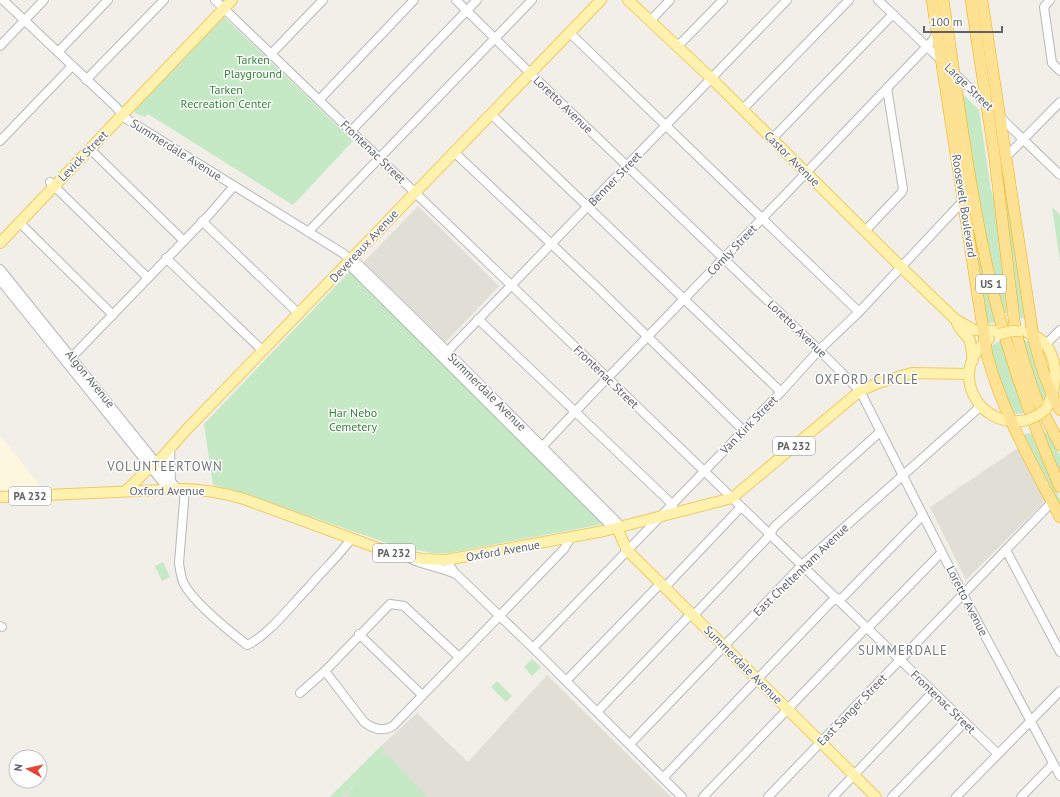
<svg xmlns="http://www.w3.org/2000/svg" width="1060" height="797" viewBox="0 0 1060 797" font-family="'PT Sans',sans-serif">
<rect width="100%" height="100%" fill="#f1efe8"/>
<polygon fill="#fef7e0" points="0,435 39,484 40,489 0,490"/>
<g fill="#e1ded6">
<polygon points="418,206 499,286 445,343 363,263"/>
<polygon points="1018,448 1046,500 966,580 930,507"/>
<polygon points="547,675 671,797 342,797 385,749 381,746 417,713 468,762"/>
</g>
<g fill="#c5e8c5">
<polygon points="224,17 353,141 293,205 148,114 145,117 135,113 135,109"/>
<polygon points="962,93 979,110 991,190 995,200 1007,313 1003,313 982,221"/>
<polygon points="1002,167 1025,317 1019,319"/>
<polygon points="968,195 996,322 986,324"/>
<polygon points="1052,207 1060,215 1060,262"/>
<polygon points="351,270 604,524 448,553 432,553 393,545 230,489 213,485 204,424"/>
<polygon points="1023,339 1030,343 1046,393 1045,398 1043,402 1036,386"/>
<polygon points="1001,340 1025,413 1012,414 1005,396 990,347"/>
<polygon points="1047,432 1060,455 1060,478 1042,434"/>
<polygon points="1031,433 1060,500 1060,506 1022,435"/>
<polygon points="163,562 170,577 162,581 155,566"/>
<polygon points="532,659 541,667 532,676 524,667"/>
<polygon points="497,681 512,696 506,702 491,687"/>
<polygon points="381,746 385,749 379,756 387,754 427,797 349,797 347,793 373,763 342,797 330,797"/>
</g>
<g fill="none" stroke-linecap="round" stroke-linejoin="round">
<defs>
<g id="minor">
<path d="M3,0L116,107L125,118L344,254L350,260L353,269L609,524L617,528V522C531,436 446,348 358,264L350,260"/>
<polyline points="215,0 998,754"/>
<polyline points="456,0 530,73 819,350 860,391 966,600 1060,776"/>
<polyline points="878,0 943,62"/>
<polyline points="1050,0 1044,7 1052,63 1060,71"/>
<polyline points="650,21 670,0"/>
<polyline points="570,33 859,312"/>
<polyline points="0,46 44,0"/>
<polyline points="677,47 723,0"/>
<polyline points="58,52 108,0"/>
<polyline points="271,54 323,0"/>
<polyline points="952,71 987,105"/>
<polyline points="86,80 164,0"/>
<polyline points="319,100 414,0"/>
<polyline points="742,110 849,0"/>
<polyline points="491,114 781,392"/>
<polyline points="999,116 1060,175"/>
<polyline points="351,131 477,0"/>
<polyline points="772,139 893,14"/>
<polyline points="0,141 72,66"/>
<polyline points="90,149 183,240"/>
<polyline points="454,152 598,288 744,431"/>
<polyline points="1006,157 1060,102"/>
<polyline points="50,182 148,278"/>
<polyline points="202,221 299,314"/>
<polyline points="19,222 113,315"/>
<polyline points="865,231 902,192 903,189 887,88"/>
<polyline points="308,232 532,0"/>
<polyline points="166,258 263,351"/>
<polyline points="0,269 178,490"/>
<polyline points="0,280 169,490"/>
<polyline points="478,319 673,505"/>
<polyline points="1046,344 1060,330"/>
<polyline points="444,355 787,0"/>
<polyline points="69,360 209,215 234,186"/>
<polyline points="170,449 171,482"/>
<polyline points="539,450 590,396 782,198 933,40 937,32"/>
<path d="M185,489L179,563C180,570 181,578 184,584C195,604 229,631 247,645C269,635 291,605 308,588C322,571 338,557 351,539"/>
<polyline points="1006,550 1060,652"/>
<path d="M411,559C425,566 441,567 455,574"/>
<polyline points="446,560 454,572 533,648 682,797"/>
<polyline points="665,587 741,507"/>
<polyline points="0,626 2,627"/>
<polyline points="359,634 422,695"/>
<polyline points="533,648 781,392 819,350 859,312 963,201"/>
<path d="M325,671L364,722C373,729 383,732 393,726L564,549L570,539"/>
<polyline points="566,681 661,583"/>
<polyline points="300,693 325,671 390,604 404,606 459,657"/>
<polyline points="597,712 688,617 694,615 770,535 774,527 880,432"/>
<polyline points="630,744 802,565 981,406"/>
<polyline points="663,778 832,601 843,597 923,515"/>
<polyline points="703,797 863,631 868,628 942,552"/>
<polyline points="768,797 1052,502"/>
<polyline points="833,797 933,692"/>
<polyline points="892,797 965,722"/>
<polyline points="956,797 1060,691"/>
<polyline points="1021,797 1053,764"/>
</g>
<g id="major">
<polyline points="628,0 712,79 901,267 955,319 974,330 998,331"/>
<polyline points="0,243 232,0"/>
<polyline points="957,323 961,330 970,340 973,360"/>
<path d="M1028,333C1060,344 1060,383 1046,409"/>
<path d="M989,339C947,369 977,431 1027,420"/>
<polyline points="126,491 150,467 157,463 188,428 601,0"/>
<path d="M0,497L185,489C205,490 225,493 244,499L383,550L422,559L446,560L604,531L732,498L860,391L878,383L912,373L969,374"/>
<polyline points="617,528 627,550 876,797"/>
</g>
<g id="highway">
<path d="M932,0L987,355C1003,414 1032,463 1060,517"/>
<path d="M943,0C958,95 969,191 991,284C1008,354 1031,421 1060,487"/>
<polyline points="971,0 995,160 1015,328 1022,356 1035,396 1060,445"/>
<path d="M982,0L1033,335C1039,362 1047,386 1060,410"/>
</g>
</defs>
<use href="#minor" stroke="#b5b8bc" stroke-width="10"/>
<use href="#major" stroke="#f2c960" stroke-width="12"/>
<use href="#highway" stroke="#f9ab00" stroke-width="12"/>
<use href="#minor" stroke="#fff" stroke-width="8"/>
<use href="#major" stroke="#fff2af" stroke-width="10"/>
<use href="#highway" stroke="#fde293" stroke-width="11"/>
<defs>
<g id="major-bridge">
<polyline points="999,334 1013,331 1021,331"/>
<polyline points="1027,420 1038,415 1046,409"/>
</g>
</defs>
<use href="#major-bridge" stroke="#f2c960" stroke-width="12" stroke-linecap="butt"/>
<use href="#major-bridge" stroke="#fff2af" stroke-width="10"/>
</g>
<g text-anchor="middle" stroke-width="3" stroke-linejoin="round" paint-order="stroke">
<g fill="#fff" stroke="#8f9295" stroke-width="1">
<rect x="976" y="275" width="30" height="18" rx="3"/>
<rect x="773" y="437" width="42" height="18" rx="3"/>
<rect x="9" y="487" width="42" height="18" rx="3"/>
<rect x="373" y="544" width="42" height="18" rx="3"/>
</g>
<g font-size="11" font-weight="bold" fill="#5f6368">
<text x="991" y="288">US 1</text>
<text x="794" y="450">PA 232</text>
<text x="30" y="500">PA 232</text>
<text x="394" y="557">PA 232</text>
</g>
<g font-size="12" fill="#348238" stroke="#fff">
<text x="253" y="64">Tarken<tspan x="253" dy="14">Playground</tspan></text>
<text x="226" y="94">Tarken<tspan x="226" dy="14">Recreation Center</tspan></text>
<text x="353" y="417">Har Nebo<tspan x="353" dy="14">Cemetery</tspan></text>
</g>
<g font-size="12" fill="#5f6368" stroke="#fff">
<text transform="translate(969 87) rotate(44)" y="4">Large Street</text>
<text transform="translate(563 105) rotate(44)" y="4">Loretto Avenue</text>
<text transform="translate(176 150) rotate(32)" y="4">Summerdale Avenue</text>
<text transform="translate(373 152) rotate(44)" y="4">Frontenac Street</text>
<text transform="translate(83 156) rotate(-46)" y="4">Levick Street</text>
<text transform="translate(792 159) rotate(45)" y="4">Castor Avenue</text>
<text transform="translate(615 179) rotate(-46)" y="4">Benner Street</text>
<text transform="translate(964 206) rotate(81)" y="4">Roosevelt Boulevard</text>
<text transform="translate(364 246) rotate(-47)" y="4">Devereaux Avenue</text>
<text transform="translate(732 250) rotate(-46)" y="4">Comly Street</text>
<text transform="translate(797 329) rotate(44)" y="4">Loretto Avenue</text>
<text transform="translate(606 377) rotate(44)" y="4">Frontenac Street</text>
<text transform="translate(90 379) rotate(51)" y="4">Algon Avenue</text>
<text transform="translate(487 392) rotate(45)" y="4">Summerdale Avenue</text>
<text transform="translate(749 425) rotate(-46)" y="4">Van Kirk Street</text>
<text x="167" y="495">Oxford Avenue</text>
<text transform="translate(503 551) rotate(-10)" y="4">Oxford Avenue</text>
<text transform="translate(801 570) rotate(-44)" y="4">East Cheltenham Avenue</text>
<text transform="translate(967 601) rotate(63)" y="4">Loretto Avenue</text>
<text transform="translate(743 665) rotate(45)" y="4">Summerdale Avenue</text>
<text transform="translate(943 702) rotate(44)" y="4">Frontenac Street</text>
<text transform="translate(852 710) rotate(-46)" y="4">East Sanger Street</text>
</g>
<g font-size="13" letter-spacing="1" fill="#70757a" stroke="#fff">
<text x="867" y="384">OXFORD CIRCLE</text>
<text x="165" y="471">VOLUNTEERTOWN</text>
<text x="903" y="655">SUMMERDALE</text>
</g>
</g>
<g transform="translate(28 769) rotate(278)"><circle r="19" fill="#ffffff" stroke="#bfc1c3"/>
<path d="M0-3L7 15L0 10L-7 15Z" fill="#ea4335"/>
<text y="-6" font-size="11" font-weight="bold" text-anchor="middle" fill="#5f6368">N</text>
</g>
<path d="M924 26v6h78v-6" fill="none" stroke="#5f6368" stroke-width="2"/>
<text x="930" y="26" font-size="12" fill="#5f6368" stroke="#ffffff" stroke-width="3" paint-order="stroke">100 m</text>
</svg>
